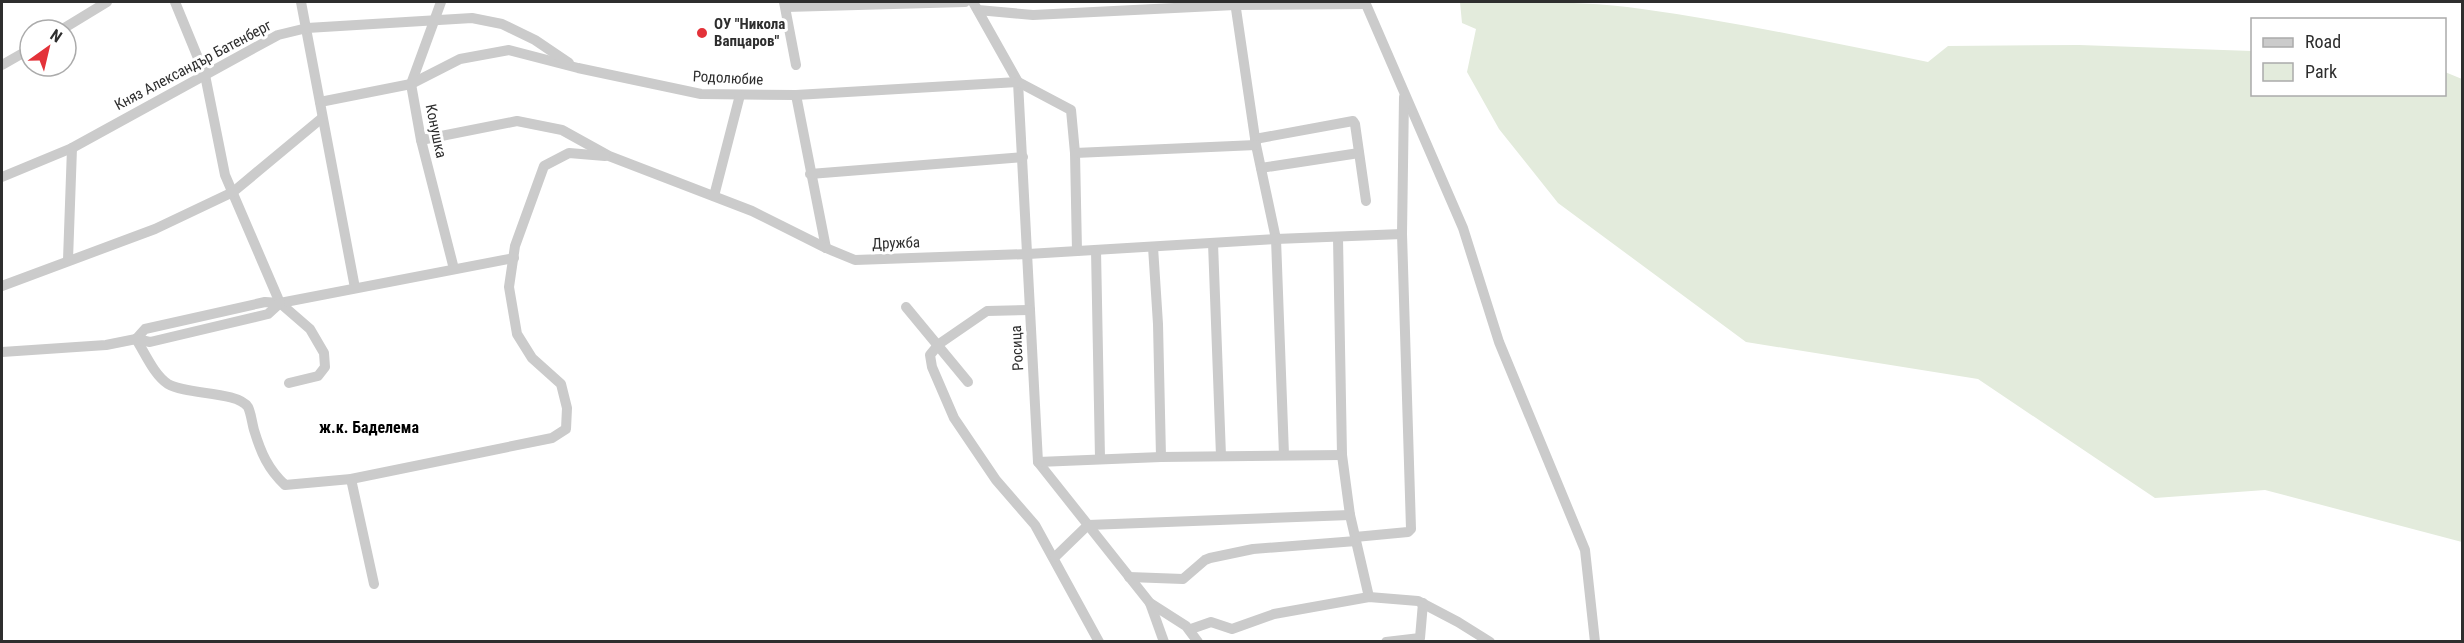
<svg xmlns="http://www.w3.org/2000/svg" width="2464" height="643" viewBox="0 0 2464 643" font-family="'Roboto Condensed',sans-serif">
<rect width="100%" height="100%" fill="#fff"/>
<path fill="#e3ebdc" d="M1460,2C1520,1 1582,1 1642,9C1738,22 1833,43 1928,62L1948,46L2079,45L2252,51V94H2444L2445,72L2462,79V542L2265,490L2155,498L1978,379L1746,342L1558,203L1499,129L1467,72L1476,29L1462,23Z"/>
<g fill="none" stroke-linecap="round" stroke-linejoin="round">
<g stroke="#cbcbcb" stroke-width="10">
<polyline points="175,2 205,75 225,175 280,303 310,329 324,353 325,367 318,376 289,383"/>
<polyline points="301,2 355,288"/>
<polyline points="441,2 411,84 421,140 454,269"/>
<polyline points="784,2 796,65"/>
<polyline points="973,2 1018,82 1038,462 1150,603 1186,626 1198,642"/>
<polyline points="1235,2 1256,145 1276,239 1284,455"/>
<polyline points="1365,2 1463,228 1499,342 1585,550 1595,642"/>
<polyline points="786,7 965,2"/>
<polyline points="978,10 1033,15 1235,5 1365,4"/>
<polyline points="61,30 107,2"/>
<polyline points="2,65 30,49"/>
<polyline points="796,95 826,248"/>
<polyline points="320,102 411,84 460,59 509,50 578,68 701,94 796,95 1018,82 1071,110 1075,153 1077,251"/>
<polyline points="1255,139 1353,121 1355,124 1366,201"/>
<polyline points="421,140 517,121 562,130 609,156 752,211 826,248 855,260 1028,254 1276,239 1402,234"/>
<polyline points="1075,153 1256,145"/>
<polyline points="1261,168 1359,153"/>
<polyline points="810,174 1023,157"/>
<polyline points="2,177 72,148 278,35 307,28 472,18 502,24 535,40 569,63"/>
<polyline points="714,196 740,95"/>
<polyline points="1338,238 1342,455 1350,515 1369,597"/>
<polyline points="1213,243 1221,456"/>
<polyline points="1153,247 1158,324 1161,457"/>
<polyline points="1096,250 1100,458"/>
<polyline points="68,260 72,148"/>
<polyline points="2,286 155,229 233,192 322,118"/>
<polyline points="906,307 968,382"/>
<polyline points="1030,310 987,311 939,344 930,355 932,367 954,418 996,480 1035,525 1099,642"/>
<path d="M136,339C145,353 154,375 168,384C186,395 237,391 248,407C251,413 252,423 254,430C261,453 268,469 285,485L351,479L552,438L566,429L567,408L561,384L532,358L517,334L509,287L515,246L544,166L569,153L605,156"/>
<polyline points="136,339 145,329 265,302 280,303 514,258"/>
<polyline points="2,352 106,345 136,339 150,342 268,314 280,303"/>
<polyline points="1038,462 1161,457 1342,455"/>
<polyline points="351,479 374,584"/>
<polyline points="1355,537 1408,532 1411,529 1402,234 1404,97"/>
<polyline points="1055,557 1088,525 1350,515"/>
<polyline points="1129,577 1183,579 1205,560 1210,558 1253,549 1356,541"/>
<polyline points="1150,603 1164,642"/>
<polyline points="1191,629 1211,622 1232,629 1274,614 1369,597 1418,601 1458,622 1490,642"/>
<polyline points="1386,642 1420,638 1423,603"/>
</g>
</g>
<circle fill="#e33239" stroke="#fff" stroke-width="2" cx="702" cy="33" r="6"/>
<g text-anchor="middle" stroke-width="6" stroke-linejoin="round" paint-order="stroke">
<g font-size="15" font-weight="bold" fill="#2e2e2e" stroke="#fff" text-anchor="start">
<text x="714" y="29">ОУ "Никола<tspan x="714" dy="17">Вапцаров"</tspan></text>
</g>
<g font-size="15" fill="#2e2e2e" stroke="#fff">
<text transform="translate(193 65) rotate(-28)" y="5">Княз Александър Батенберг</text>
<text transform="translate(728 78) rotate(3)" y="5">Родолюбие</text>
<text transform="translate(436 131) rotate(78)" y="5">Конушка</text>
<text transform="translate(896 243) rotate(-2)" y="5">Дружба</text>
<text transform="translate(1017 348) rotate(-93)" y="5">Росица</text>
</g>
<g font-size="16" font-weight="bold" fill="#000" stroke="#fff">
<text x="369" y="433">ж.к. Баделема</text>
</g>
</g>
<rect width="2464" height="643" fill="none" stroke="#2e2e2e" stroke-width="6"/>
<rect x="2251" y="18" width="195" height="78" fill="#ffffff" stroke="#ababab" stroke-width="1.5"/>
<rect x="2263" y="38" width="30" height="9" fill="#cbcbcb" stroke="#ababab" stroke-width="1.5"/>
<text x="2305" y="48" font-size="18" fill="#2e2e2e">Road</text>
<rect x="2263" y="63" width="30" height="18" fill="#e3ebdc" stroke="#ababab" stroke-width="1.5"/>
<text x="2305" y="78" font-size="18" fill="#2e2e2e">Park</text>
<g transform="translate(48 48) rotate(34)"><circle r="28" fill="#ffffff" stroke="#ababab" stroke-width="1.5"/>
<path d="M0-4.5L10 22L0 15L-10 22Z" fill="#e33239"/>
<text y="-9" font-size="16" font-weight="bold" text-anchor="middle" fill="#2e2e2e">N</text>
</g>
</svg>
